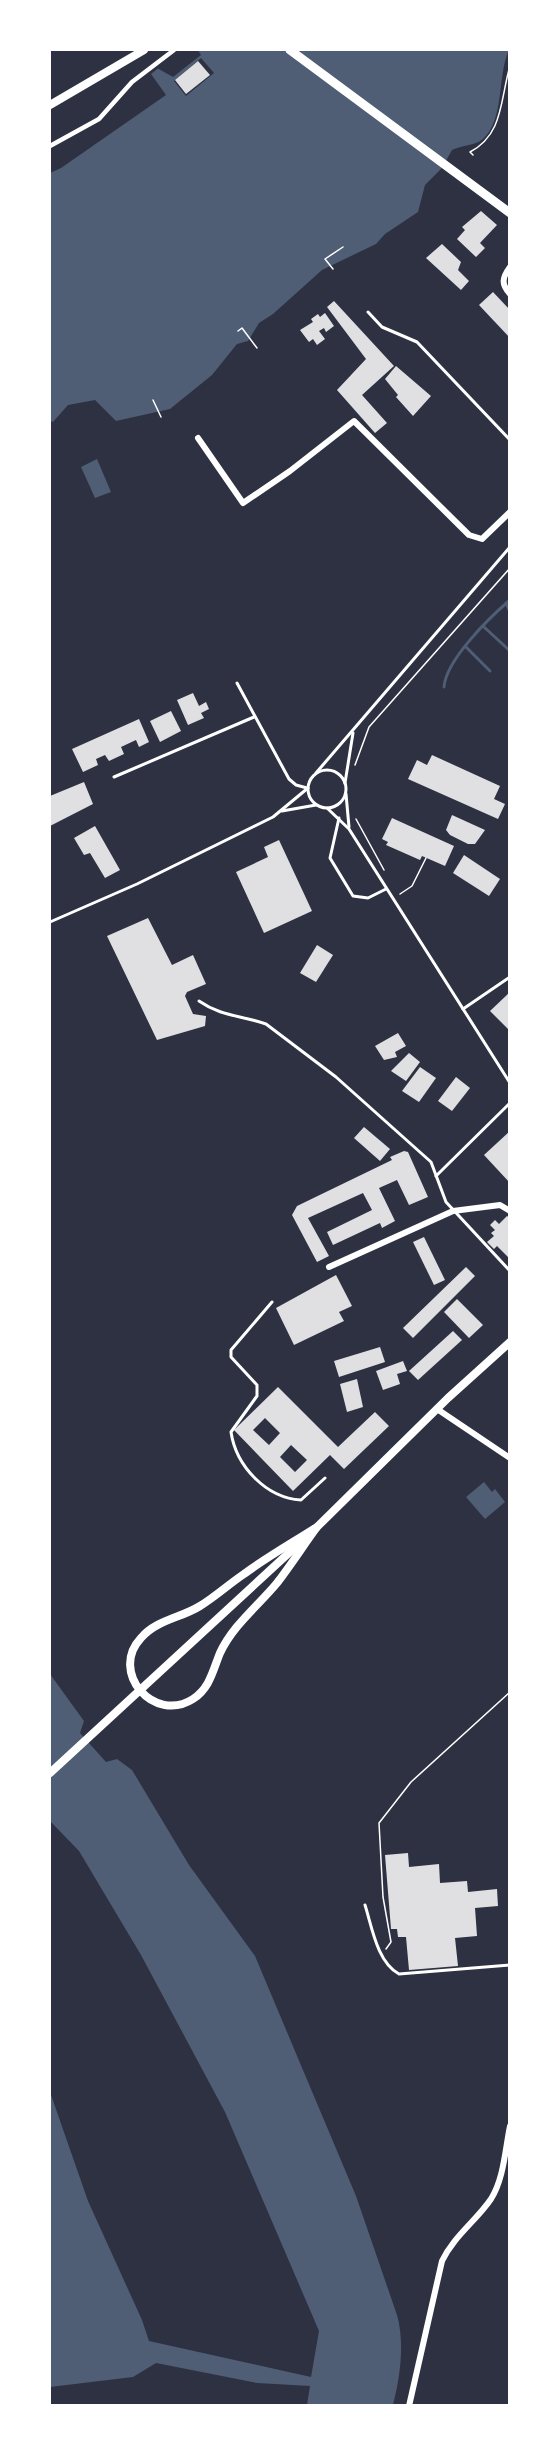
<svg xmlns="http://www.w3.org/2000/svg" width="559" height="2455" viewBox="0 0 559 2455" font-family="Arial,sans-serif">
<rect width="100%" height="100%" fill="#2d3142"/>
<g fill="#4f5d75">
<path d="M181,50H509C497,75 505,119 483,139C475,146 461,145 452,150L442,168L425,185L418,212L385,234L376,244L322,270L273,314L259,323L248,341L237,344L212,375L170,409L116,421L95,400L68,405L53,422L50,421V173L61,168L166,95L151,74Z"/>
<polygon points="97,459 111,492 95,498 81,467"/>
<polygon points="484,1482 492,1492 495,1489 505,1502 485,1519 466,1497"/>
<path d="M50,1674L84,1721L80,1733L106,1762L117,1759L132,1770L189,1865L255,1956L356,2196L397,2315C405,2343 400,2378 393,2405H307L310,2386L257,2383L156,2363L133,2377L50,2387V2092L88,2201L142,2320L149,2341L311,2377L319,2331L225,2112L141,1955L79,1851L50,1821Z"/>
</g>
<g fill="#2d3142">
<polygon points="181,50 198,50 201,55 173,77 157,68"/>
<polygon points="201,58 214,73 186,96 174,81"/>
</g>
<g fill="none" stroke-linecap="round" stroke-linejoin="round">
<g stroke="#4f5d75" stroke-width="3">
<polyline points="506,603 510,612"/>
<polyline points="484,627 510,651"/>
<polyline points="466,647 490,671"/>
<path d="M444,687C446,660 489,618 510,600"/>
</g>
</g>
<g fill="#e0e0e3" fill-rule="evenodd">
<polygon points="198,61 210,75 186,94 175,80"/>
<polygon points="481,211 497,225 480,243 485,248 476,257 457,239 465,230 462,227"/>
<polygon points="442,244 461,262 458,270 469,281 461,290 426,258"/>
<polygon points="493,292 510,310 510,338 479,305"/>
<polygon points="334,301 394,366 362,395 387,423 375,433 337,390 366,359 327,307"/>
<polygon points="325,313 334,326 326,332 324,328 319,331 325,339 317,345 313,339 309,342 300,330 313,322 311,319 318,314 320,317"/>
<polygon points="396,366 431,396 413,416 396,397 398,395 385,379"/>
<polygon points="193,693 199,706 206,702 209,709 201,713 204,718 188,725 177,700"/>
<polygon points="171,711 181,731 160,742 150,721"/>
<polygon points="139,719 149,742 139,747 136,740 121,747 124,754 109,761 105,755 96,759 98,765 83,772 72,749"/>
<polygon points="432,755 500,786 494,799 505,804 498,819 408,779 417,760 427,765"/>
<polygon points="84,782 93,804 50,826 50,796"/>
<polygon points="452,815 485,830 475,844 468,844 450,835 446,830"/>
<polygon points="392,818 454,846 445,866 422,856 420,860 386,845 388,842 382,839"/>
<polygon points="95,826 120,870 105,878 90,853 84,855 74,838"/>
<polygon points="279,840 312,911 264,933 236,872 268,857 264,847"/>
<polygon points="464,855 500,879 489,896 453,873"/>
<polygon points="148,918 172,965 193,955 206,984 187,992 185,996 193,1014 206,1016 205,1026 157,1040 107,936"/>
<polygon points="317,945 333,955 316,982 300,973"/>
<polygon points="510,992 510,1031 490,1011"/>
<polygon points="398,1033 406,1046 395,1052 397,1057 384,1060 375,1046"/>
<polygon points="409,1053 420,1062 406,1081 391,1071"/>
<polygon points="420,1067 436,1078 419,1102 402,1091"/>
<polygon points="456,1077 470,1088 452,1111 438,1101"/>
<polygon points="364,1127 390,1149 380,1161 354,1138"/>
<polygon points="510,1131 510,1183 484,1155"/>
<polygon points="404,1151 408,1152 428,1197 409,1205 397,1180 379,1188 395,1221 382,1228 380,1223 333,1245 327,1232 372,1210 363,1193 308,1218 329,1256 317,1262 292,1215 297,1206 392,1160 390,1157"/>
<polygon points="507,1216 510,1218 510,1259 497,1246 494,1249 487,1242 494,1236 491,1233 495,1230 490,1225 495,1220 499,1224"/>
<polygon points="424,1237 445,1280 434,1285 413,1242"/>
<polygon points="466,1267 475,1276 413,1338 403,1328"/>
<polygon points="336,1275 352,1306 339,1312 344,1321 294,1345 276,1308"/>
<polygon points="457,1299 483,1325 469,1338 444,1312"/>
<polygon points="453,1331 462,1340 418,1380 409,1371"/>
<polygon points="380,1347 385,1362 339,1377 334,1361"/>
<polygon points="403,1361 407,1371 397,1374 400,1384 383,1390 376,1371"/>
<polygon points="357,1379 363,1407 347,1412 340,1384"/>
<path d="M278,1387L338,1447L375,1412L389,1426L344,1469L330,1455L293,1491L234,1430ZM265,1418L280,1433L269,1445L253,1430ZM291,1445L307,1460L295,1472L280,1457Z"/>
<polygon points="408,1853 409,1867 439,1864 440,1883 467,1881 468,1892 497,1889 498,1906 475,1908 477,1936 455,1938 458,1966 409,1970 406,1937 398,1937 397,1929 391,1929 385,1855"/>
</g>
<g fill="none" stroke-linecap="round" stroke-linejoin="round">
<g stroke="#fff" stroke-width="1.5">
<path d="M473,155L470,152C504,134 500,99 510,66"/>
<polyline points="333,269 325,259 343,247"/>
<polyline points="238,331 242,328 257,348"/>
<polyline points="153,400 161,417"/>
<polyline points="355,765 369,727 510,568"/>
<polyline points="356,819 384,870"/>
<polyline points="400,894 412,886 426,858"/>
<polyline points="386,1949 391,1942 383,1897 379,1823 411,1782 510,1692"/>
</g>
<g stroke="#fff" stroke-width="3">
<polyline points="368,312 382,327 417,342 510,440"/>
<polyline points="237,683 289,779 296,785 307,788"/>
<circle cx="327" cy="789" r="19"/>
<polyline points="316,773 510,547"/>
<polyline points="114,777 254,717"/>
<polyline points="345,783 353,733"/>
<polyline points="346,794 349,827"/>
<polyline points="327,808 349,829 510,1083"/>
<polyline points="282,811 316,805"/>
<polyline points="339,818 330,858 353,896 368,898 386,889"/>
<polyline points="50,922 137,884 273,817 308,788"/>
<path d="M199,1001C222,1017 241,1015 266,1024L336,1077L431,1162L446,1202L510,1271"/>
<polyline points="463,1009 510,977"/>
<polyline points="436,1176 510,1103"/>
<path d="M272,1302L231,1350V1357L257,1385V1396L231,1432C236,1466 266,1498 301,1500L325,1478"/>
<path d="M365,1905C372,1927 377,1962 399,1974L510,1965"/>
</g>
<polyline stroke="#fff" stroke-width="4.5" points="50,146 99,119 132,82 174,50"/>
<g stroke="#fff" stroke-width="6">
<path d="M510,267C502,278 501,284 510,294"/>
<polyline points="198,438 243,503 290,471 354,421 469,535 482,539 510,512"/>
<polyline points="329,1267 453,1211 500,1205 510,1211"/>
<polyline points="437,1409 510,1458"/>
<path d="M409,2406L442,2261C454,2236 476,2221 491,2199C504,2178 505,2150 510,2126"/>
</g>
<g stroke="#fff" stroke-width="8">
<polyline points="50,105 144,50"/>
<path d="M317,1527C303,1546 291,1565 277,1583C258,1606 233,1625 220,1653C213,1670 210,1688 193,1699C154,1724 109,1672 141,1638C156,1620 181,1618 200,1606C215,1597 229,1584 244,1574C267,1557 292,1543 317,1527Z"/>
<polyline points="50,1773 317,1527 448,1398 510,1342"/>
</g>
<polyline stroke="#fff" stroke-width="9" points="290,50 510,213"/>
</g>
<rect width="559" height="2455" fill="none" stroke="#ffffff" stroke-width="102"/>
</svg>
